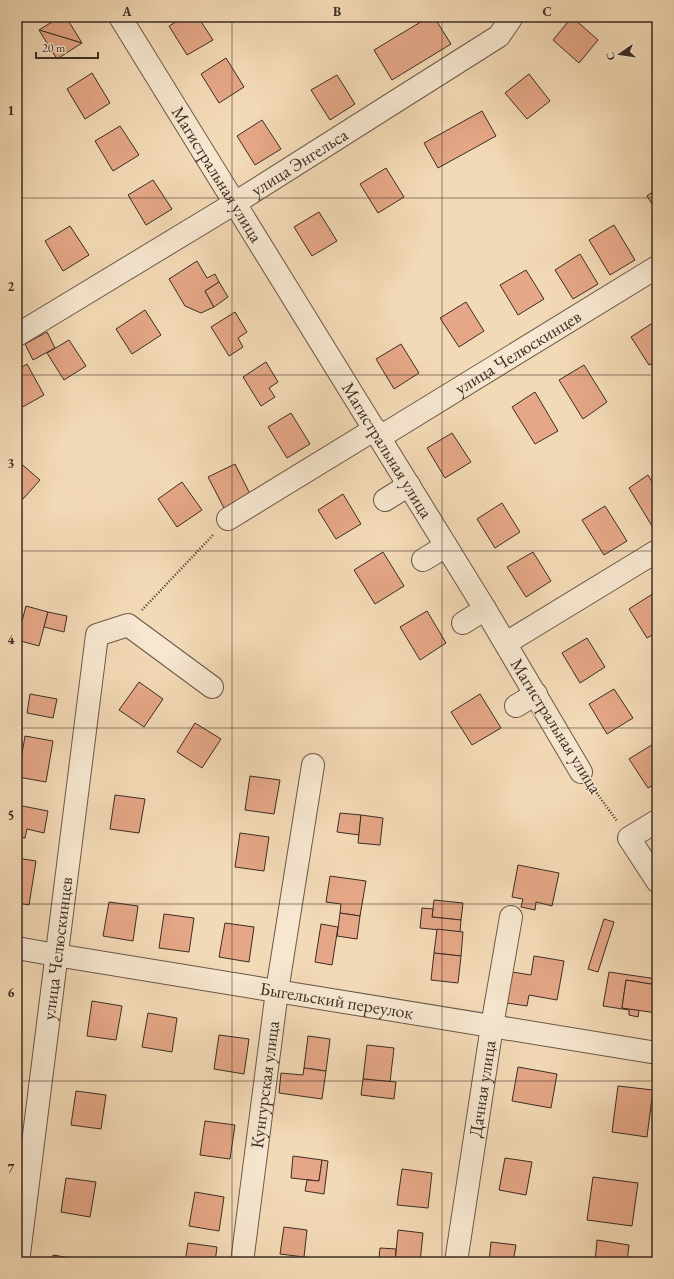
<svg xmlns="http://www.w3.org/2000/svg" width="674" height="1279" viewBox="0 0 674 1279" font-family="'EB Garamond',serif">
<rect width="100%" height="100%" fill="#f3dab6"/>
<filter id="stains"><feTurbulence type="fractalNoise" baseFrequency=".005" numOctaves="4"/><feColorMatrix values="0 0 0 0 .2 0 0 0 0 .09 0 0 0 0 .02 0 0 0 .5 -.17"/></filter>
<radialGradient id="worn" r=".72"><stop offset=".6" stop-color="#630" stop-opacity="0"/><stop offset="1" stop-color="#630" stop-opacity=".3"/></radialGradient>
<g fill="#e5a787" stroke="#3c2d25">
<polygon points="60,17 66,17 82,43 39,30"/>
<polygon points="184,17 198,17 213,40 187,55 169,26"/>
<polygon points="429,17 434,17 451,44 392,80 374,50"/>
<polygon points="572,17 598,40 579,63 553,40"/>
<polygon points="39,30 82,43 57,59"/>
<polygon points="226,58 244,87 219,103 201,74"/>
<polygon points="92,73 110,103 85,119 67,89"/>
<polygon points="529,74 550,101 527,119 505,93"/>
<polygon points="337,75 355,104 330,120 311,90"/>
<polygon points="482,111 496,136 438,168 424,143"/>
<polygon points="262,120 281,149 255,165 237,136"/>
<polygon points="120,126 139,155 113,171 95,141"/>
<polygon points="386,168 404,197 378,213 360,184"/>
<polygon points="153,180 172,209 146,225 128,195"/>
<polygon points="657,189 657,212 647,196"/>
<polygon points="319,212 337,241 312,256 294,227"/>
<polygon points="614,225 635,260 610,275 589,240"/>
<polygon points="70,226 89,255 63,271 45,241"/>
<polygon points="580,254 598,284 573,299 555,270"/>
<polygon points="197,261 207,278 215,274 219,282 205,291 214,307 201,313 185,306 169,279"/>
<polygon points="526,270 544,299 518,315 500,285"/>
<polygon points="219,282 228,297 214,307 205,291"/>
<polygon points="466,302 484,331 459,347 440,318"/>
<polygon points="145,310 161,335 132,354 116,329"/>
<polygon points="235,312 247,332 238,338 243,347 229,356 211,327"/>
<polygon points="657,320 657,361 649,365 631,337"/>
<polygon points="47,332 55,348 33,360 25,344"/>
<polygon points="69,340 86,366 64,380 47,353"/>
<polygon points="401,344 419,373 394,389 376,359"/>
<polygon points="266,362 278,382 269,388 275,397 261,406 243,377"/>
<polygon points="27,364 44,395 19,409 17,406 17,370"/>
<polygon points="584,365 607,402 583,419 559,380"/>
<polygon points="535,392 558,431 535,444 512,407"/>
<polygon points="291,413 310,444 287,458 268,427"/>
<polygon points="452,433 471,462 445,478 427,448"/>
<polygon points="18,461 40,480 23,499 17,494 17,462"/>
<polygon points="235,464 250,494 224,508 208,477"/>
<polygon points="648,475 657,490 657,523 652,526 629,488"/>
<polygon points="182,482 202,510 177,527 158,499"/>
<polygon points="343,494 361,524 336,539 318,510"/>
<polygon points="502,503 520,532 495,548 477,519"/>
<polygon points="605,506 627,541 604,555 582,520"/>
<polygon points="383,552 404,586 375,604 354,570"/>
<polygon points="533,552 551,581 526,597 507,567"/>
<polygon points="654,593 657,598 657,632 647,638 629,609"/>
<polygon points="26,606 48,612 39,646 17,640"/>
<polygon points="427,611 446,643 420,660 400,627"/>
<polygon points="48,612 67,616 64,632 44,627"/>
<polygon points="587,638 605,667 580,683 562,653"/>
<polygon points="139,682 163,699 144,727 119,710"/>
<polygon points="614,689 633,718 607,734 589,704"/>
<polygon points="30,694 57,699 53,718 27,713"/>
<polygon points="480,694 501,728 472,745 451,712"/>
<polygon points="195,723 221,739 202,768 177,752"/>
<polygon points="25,736 53,741 46,782 18,777"/>
<polygon points="655,743 657,747 657,783 648,788 629,759"/>
<polygon points="250,776 280,780 274,814 245,810"/>
<polygon points="115,795 145,799 139,833 110,829"/>
<polygon points="17,805 48,811 44,833 27,829 25,838 17,837"/>
<polygon points="340,813 361,815 359,835 337,832"/>
<polygon points="361,815 383,818 380,845 358,843"/>
<polygon points="240,833 269,837 264,871 235,867"/>
<polygon points="17,858 36,861 29,905 17,903"/>
<polygon points="518,865 559,873 552,906 536,902 535,910 521,907 523,899 512,897"/>
<polygon points="330,876 366,881 360,916 340,913 341,904 326,902"/>
<polygon points="434,900 463,903 461,920 432,917"/>
<polygon points="109,902 138,906 133,941 103,936"/>
<polygon points="422,908 433,909 432,917 461,920 460,932 420,928"/>
<polygon points="340,913 360,916 357,939 337,936"/>
<polygon points="164,914 194,918 189,952 159,948"/>
<polygon points="604,919 614,922 598,972 588,969"/>
<polygon points="225,923 254,927 249,962 219,957"/>
<polygon points="321,924 338,927 332,965 315,962"/>
<polygon points="437,929 463,932 461,956 434,953"/>
<polygon points="434,953 461,956 458,983 431,980"/>
<polygon points="534,956 564,961 557,1000 529,995 527,1006 507,1003 512,972 531,975"/>
<polygon points="609,972 657,979 657,985 626,980 622,1008 639,1010 638,1017 629,1015 629,1010 603,1006"/>
<polygon points="17,979 22,980 19,1004 17,1004"/>
<polygon points="626,980 657,985 657,1013 622,1008"/>
<polygon points="92,1001 122,1006 116,1040 87,1036"/>
<polygon points="148,1013 177,1018 172,1052 142,1047"/>
<polygon points="219,1035 249,1039 244,1074 214,1069"/>
<polygon points="308,1036 330,1039 326,1071 304,1068"/>
<polygon points="367,1045 394,1048 390,1082 363,1079"/>
<polygon points="518,1067 557,1074 551,1108 512,1101"/>
<polygon points="304,1068 326,1071 322,1099 279,1093 281,1073 303,1075"/>
<polygon points="363,1079 396,1082 394,1099 361,1095"/>
<polygon points="618,1086 653,1090 647,1137 612,1132"/>
<polygon points="76,1091 106,1095 101,1129 71,1125"/>
<polygon points="205,1121 235,1125 230,1159 200,1155"/>
<polygon points="293,1156 322,1160 319,1181 291,1178"/>
<polygon points="505,1158 532,1162 526,1195 499,1190"/>
<polygon points="322,1160 328,1161 324,1194 305,1191 307,1180 319,1181"/>
<polygon points="402,1169 432,1173 428,1208 397,1205"/>
<polygon points="593,1177 638,1183 632,1226 587,1220"/>
<polygon points="66,1178 96,1182 90,1217 61,1212"/>
<polygon points="195,1192 224,1197 219,1231 189,1226"/>
<polygon points="284,1227 307,1230 304,1257 280,1254"/>
<polygon points="398,1230 423,1233 420,1262 395,1262"/>
<polygon points="597,1240 629,1245 627,1262 595,1262"/>
<polygon points="491,1242 516,1245 513,1262 489,1262"/>
<polygon points="188,1243 217,1247 215,1262 185,1262"/>
<polygon points="380,1248 396,1249 395,1262 373,1262 374,1258 379,1258"/>
<polygon points="53,1255 82,1260 82,1262 52,1262"/>
<polygon points="304,1257 320,1259 320,1262 303,1262"/>
</g>
<g fill="none" stroke-linecap="round" stroke-linejoin="round">
<defs>
<g id="minor">
<path id="s1" d="M120,17L485,609L581,772"/>
<path id="s2" d="M17,335L235,203L499,36L512,17"/>
<path id="s3" d="M380,437L657,267"/>
<polyline points="385,500 409,485"/>
<polyline points="228,519 375,429"/>
<polyline points="423,560 446,546"/>
<polyline points="463,623 485,609"/>
<polyline points="506,643 657,551"/>
<polyline points="516,706 536,694"/>
<polyline points="657,821 629,838 657,881"/>
<path id="s4" d="M17,948L56,955L657,1053"/>
<path id="s5" d="M18,1262L97,635L128,625L212,687"/>
<path id="s6" d="M242,1262L277,991L313,765"/>
<path id="s7" d="M456,1262L492,1026L511,917"/>
</g>
</defs>
<use href="#minor" stroke="#6a5849" stroke-width="24"/>
<g stroke="#3c2d25" stroke-width="2.5" stroke-dasharray="1 2" stroke-linecap="butt">
<polyline points="142,610 214,534"/>
<polyline points="593,788 617,821"/>
</g>
<use href="#minor" stroke="#f7e7d0" stroke-width="22"/>
</g>
<path fill="none" stroke="#3c2d25" stroke-width="1" stroke-opacity="0.55" d="M232,17V1262M442,17V1262M17,198H657M17,375H657M17,551H657M17,728H657M17,904H657M17,1081H657"/>
<g text-anchor="middle" stroke-width="3" stroke-linejoin="round" paint-order="stroke">
<g font-size="18" fill="#3c2d25" stroke="#f7e7d0">
<text dy="6" stroke="none"><textPath href="#s2" startOffset="331">улица Энгельса</textPath></text>
<text dy="6" stroke="none"><textPath href="#s1" startOffset="185">Магистральная улица</textPath></text>
<text dy="6" stroke="none"><textPath href="#s3" startOffset="162">улица Челюскинцев</textPath></text>
<text dy="6" stroke="none"><textPath href="#s1" startOffset="509">Магистральная улица</textPath></text>
<text transform="translate(556 726) rotate(58)" y="6">Магистральная улица</text>
<text dy="6" stroke="none"><textPath href="#s5" startOffset="316">улица Челюскинцев</textPath></text>
<text dy="6" stroke="none"><textPath href="#s4" startOffset="324">Быгельский переулок</textPath></text>
<text dy="6" stroke="none"><textPath href="#s6" startOffset="179">Кунгурская улица</textPath></text>
<text dy="6" stroke="none"><textPath href="#s7" startOffset="175">Дачная улица</textPath></text>
</g>
</g>
<rect width="674" height="1279" fill="none" stroke="#f3dab6" stroke-width="44"/>
<g transform="translate(620 54) rotate(257)" stroke="#f7e7d0" stroke-width="3" paint-order="stroke">
<path d="M0-3L7 15L0 10L-7 15Z" fill="#3c2d25"/>
<text y="-6" font-size="11" font-weight="bold" text-anchor="middle" fill="#3c2d25">С</text>
</g>
<path d="M36 52v6h62v-6" fill="none" stroke="#3c2d25" stroke-width="2"/>
<text x="42" y="52" font-size="12" fill="#3c2d25" stroke="#f7e7d0" stroke-width="3" paint-order="stroke">20 m</text>
<rect x="22" y="22" width="630" height="1235" fill="none" stroke="#3c2d25" stroke-width="1.5"/>
<g font-size="13" text-anchor="middle" font-weight="bold" fill="#3c2d25">
<text x="127" y="16">A</text>
<text x="337" y="16">B</text>
<text x="547" y="16">C</text>
<text x="11" y="115">1</text>
<text x="11" y="291">2</text>
<text x="11" y="468">3</text>
<text x="11" y="644">4</text>
<text x="11" y="820">5</text>
<text x="11" y="997">6</text>
<text x="11" y="1173">7</text>
</g>
<rect width="100%" height="100%" filter="url(#stains)"/>
<rect width="100%" height="100%" fill="url(#worn)"/>
</svg>
